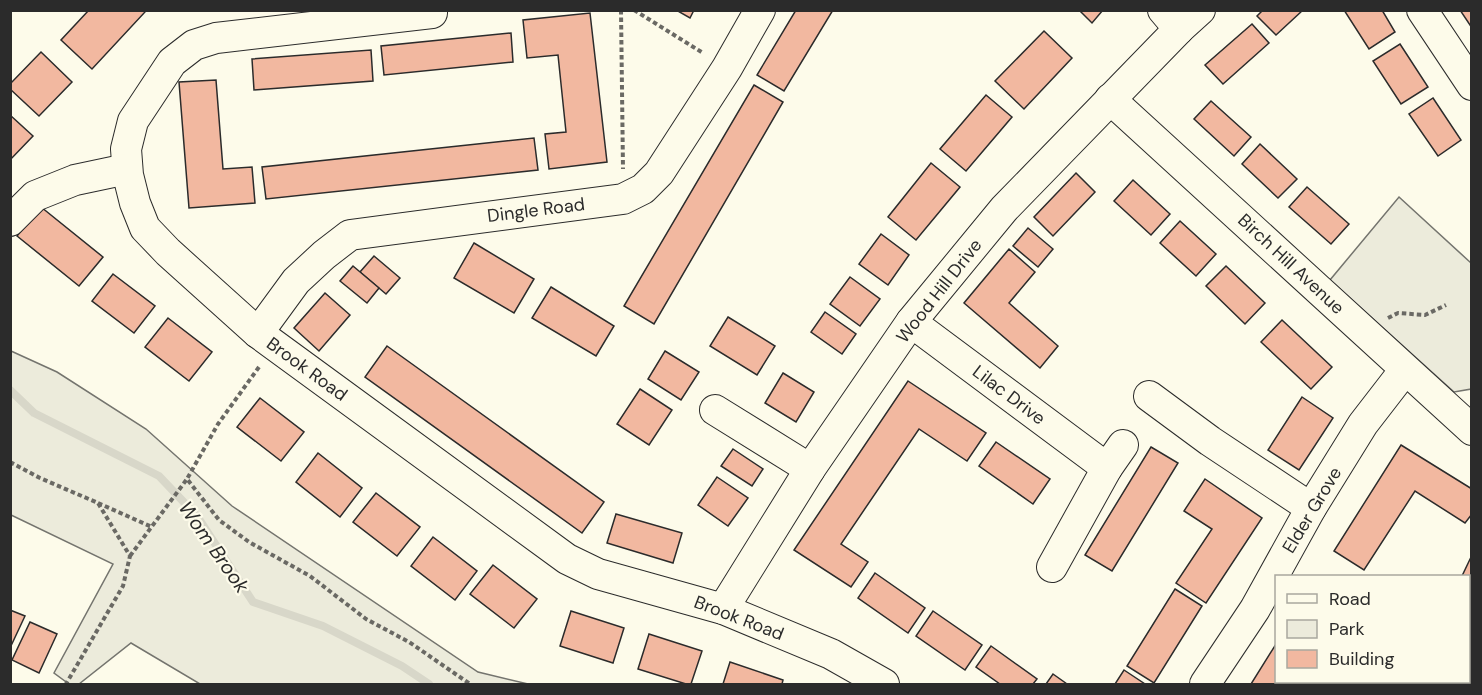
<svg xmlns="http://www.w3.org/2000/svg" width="1482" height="695" viewBox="0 0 1482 695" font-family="'DM Sans',sans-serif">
<rect width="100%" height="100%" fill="#fdfbea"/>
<g fill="#ecebdb" stroke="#74746e" stroke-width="1.5">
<polygon points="1399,197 1471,263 1471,389 1454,392 1330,280"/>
<polygon points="11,351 57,372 146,429 232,506 478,672 528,684 200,684 131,643 79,684 69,684 54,673 113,564 11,515"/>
</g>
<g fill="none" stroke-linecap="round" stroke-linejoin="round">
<polyline stroke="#d8d7c9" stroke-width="8" points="10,390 34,413 159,476 197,516 253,602 323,626 402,666 429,684"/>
</g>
<g fill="#f2b8a0" stroke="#2b2b2b" stroke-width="1.5">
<polygon points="89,10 142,10 145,12 92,69 61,40"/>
<polygon points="676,10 694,10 690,18"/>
<polygon points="796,10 833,10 784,91 757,75"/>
<polygon points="1079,10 1103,10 1092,23"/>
<polygon points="1263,10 1303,10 1276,35 1257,16"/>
<polygon points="1344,10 1382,10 1395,32 1369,49"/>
<polygon points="1460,10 1472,10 1472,28"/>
<polygon points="590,13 607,162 549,169 545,134 566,132 558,55 527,58 523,20"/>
<polygon points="1252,24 1269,43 1223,84 1205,65"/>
<polygon points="1044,31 1072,58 1024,109 995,81"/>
<polygon points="511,33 513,62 384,75 381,46"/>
<polygon points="1400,44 1428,87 1401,104 1373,61"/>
<polygon points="371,50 373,81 254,90 252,59"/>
<polygon points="41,52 72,82 39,116 10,89 10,84"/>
<polygon points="216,80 223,169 252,167 255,203 189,208 179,82"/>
<polygon points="754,85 783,102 654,324 624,306"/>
<polygon points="986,95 1012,117 966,171 940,149"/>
<polygon points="1433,98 1461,140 1438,156 1409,114"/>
<polygon points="1211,101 1251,137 1234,156 1194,119"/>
<polygon points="10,115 33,136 10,160"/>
<polygon points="534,138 538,170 266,199 262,167"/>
<polygon points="1260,144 1297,179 1278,198 1242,164"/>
<polygon points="931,163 960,187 916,240 888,217"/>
<polygon points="1076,173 1095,192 1053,236 1034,217"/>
<polygon points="1133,180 1170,214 1151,235 1114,201"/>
<polygon points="1307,187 1349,224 1331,244 1289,207"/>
<polygon points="41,207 103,257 79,286 17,236"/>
<polygon points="1180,221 1216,254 1196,276 1160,243"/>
<polygon points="1028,228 1053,249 1038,267 1013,246"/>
<polygon points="881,234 909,255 888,285 859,264"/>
<polygon points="474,243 534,279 514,313 454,278"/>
<polygon points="1009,249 1035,272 1009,303 1058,346 1040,368 964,303"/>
<polygon points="374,256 400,278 386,294 360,272"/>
<polygon points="353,266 379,288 367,303 340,281"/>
<polygon points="1226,266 1265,303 1245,324 1206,286"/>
<polygon points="113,274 155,306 134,333 92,301"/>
<polygon points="850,277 880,299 860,326 830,304"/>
<polygon points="551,287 614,326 596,356 532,318"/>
<polygon points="325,293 350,315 319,351 294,328"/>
<polygon points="825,312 856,334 842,354 811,332"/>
<polygon points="728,317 775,346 757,375 710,346"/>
<polygon points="168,318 212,352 189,381 145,347"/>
<polygon points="1282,320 1332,367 1311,389 1261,342"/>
<polygon points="387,346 604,502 582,533 365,377"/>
<polygon points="665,351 699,372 681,400 648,379"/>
<polygon points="783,373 814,392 796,422 765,403"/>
<polygon points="908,381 986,433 967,461 919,429 841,544 868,562 851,587 794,550"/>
<polygon points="640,389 672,410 649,445 617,424"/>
<polygon points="1302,397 1333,418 1299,470 1268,450"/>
<polygon points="260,398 304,432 281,461 237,427"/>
<polygon points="996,442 1050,479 1033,504 979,466"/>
<polygon points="1401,445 1472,489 1472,514 1465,523 1415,491 1364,570 1334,551"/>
<polygon points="1151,447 1178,463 1112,571 1085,555"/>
<polygon points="733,449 763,469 752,486 721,466"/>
<polygon points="318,453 362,488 340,517 296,482"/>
<polygon points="717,477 748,498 728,526 698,505"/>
<polygon points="1205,479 1262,518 1206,603 1176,583 1212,529 1184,511"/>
<polygon points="376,493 420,527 397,556 353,522"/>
<polygon points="616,514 682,533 673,563 607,543"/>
<polygon points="433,537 477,571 455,600 411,566"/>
<polygon points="1472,555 1472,591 1468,589 1468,576 1462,576"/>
<polygon points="493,565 537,599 514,628 470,594"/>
<polygon points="875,573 925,608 908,633 858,598"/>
<polygon points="1175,589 1202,606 1154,683 1127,666"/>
<polygon points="1468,604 1472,606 1472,638 1468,645"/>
<polygon points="10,610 25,616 10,648"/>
<polygon points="571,611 624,628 613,663 560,646"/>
<polygon points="933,611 982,645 965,670 916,636"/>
<polygon points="30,622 57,634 39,673 12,660"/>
<polygon points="649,634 702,651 691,684 686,684 638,669"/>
<polygon points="1276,644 1276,682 1320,682 1318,684 1251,684"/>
<polygon points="991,646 1037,679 1033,684 1000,684 976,667"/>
<polygon points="730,662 783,680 782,684 723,684"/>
<polygon points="1124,670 1145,684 1115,684"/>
<polygon points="1053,674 1067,684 1046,684"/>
</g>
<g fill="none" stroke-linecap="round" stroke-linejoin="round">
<defs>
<g id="minor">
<polyline points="431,10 432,13 216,38 194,45 172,62 133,121 126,149 128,175 135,203 145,228 168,252 258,333 567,559 598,574 723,609 831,654 884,684"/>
<polyline points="1163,10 1179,29"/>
<polyline points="1422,10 1472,85"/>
<polyline points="1110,99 1472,430"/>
<polyline points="10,221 35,196 75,180 127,169"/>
<polyline points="911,322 1107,468 1123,445"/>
<polyline points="258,333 296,281 324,255 350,235 623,199 643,189 659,173 727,68 760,10"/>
<polyline points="1149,396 1210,441 1311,508"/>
<polyline points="715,410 810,469"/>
<polyline points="1052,567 1107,468"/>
<polyline points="723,609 810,469 911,322 1004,209 1179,29 1200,10"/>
<polyline points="1205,684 1255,609 1311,508 1363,424 1397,380 1406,371"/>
</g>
</defs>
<use href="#minor" stroke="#2b2b2b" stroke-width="32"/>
<g stroke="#6a6964" stroke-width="4" stroke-dasharray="4.5 3" stroke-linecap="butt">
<polyline points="621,10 623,169"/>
<polyline points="634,10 703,53"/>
<polyline points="1388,318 1398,313 1425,315 1446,305"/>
<polyline points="259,367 218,424 187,479 219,520 249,542 310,576 366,619 409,642 470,684"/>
<polyline points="10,462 40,478 98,503 130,556 123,586 66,684"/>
<polyline points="98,503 152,527"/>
<polyline points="130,556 187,479"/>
</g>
<use href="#minor" stroke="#fdfbea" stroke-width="30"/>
</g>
<g text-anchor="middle" stroke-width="4.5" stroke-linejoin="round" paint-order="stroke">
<g font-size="18" fill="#2b2b2b" stroke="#fdfbea">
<text transform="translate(536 210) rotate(-7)" y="6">Dingle Road</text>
<text transform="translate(1291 264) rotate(43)" y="6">Birch Hill Avenue</text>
<text transform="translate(939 291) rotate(-52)" y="6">Wood Hill Drive</text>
<text transform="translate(307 369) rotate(36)" y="6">Brook Road</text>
<text transform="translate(1009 395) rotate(37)" y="6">Lilac Drive</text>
<text transform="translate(1312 510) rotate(-59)" y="6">Elder Grove</text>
<text transform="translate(739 618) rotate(21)" y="6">Brook Road</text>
</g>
<g font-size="20" font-style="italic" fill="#2b2b2b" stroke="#fdfbea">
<text transform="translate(214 547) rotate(55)" y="7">Wom Brook</text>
</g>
</g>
<rect width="1482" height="695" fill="none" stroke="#2b2b2b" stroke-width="24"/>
<rect x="1275" y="575" width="195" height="108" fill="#fdfbea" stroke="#a9a89e" stroke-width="1.5"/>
<rect x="1287" y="594" width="30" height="9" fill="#fdfbea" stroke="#a9a89e" stroke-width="1.5"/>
<text x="1329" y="605" font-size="18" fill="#2b2b2b">Road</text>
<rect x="1287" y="620" width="30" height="18" fill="#ecebdb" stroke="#a9a89e" stroke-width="1.5"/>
<text x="1329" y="635" font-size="18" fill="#2b2b2b">Park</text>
<rect x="1287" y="650" width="30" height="18" fill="#f2b8a0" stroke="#a9a89e" stroke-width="1.5"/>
<text x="1329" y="665" font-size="18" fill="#2b2b2b">Building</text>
</svg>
